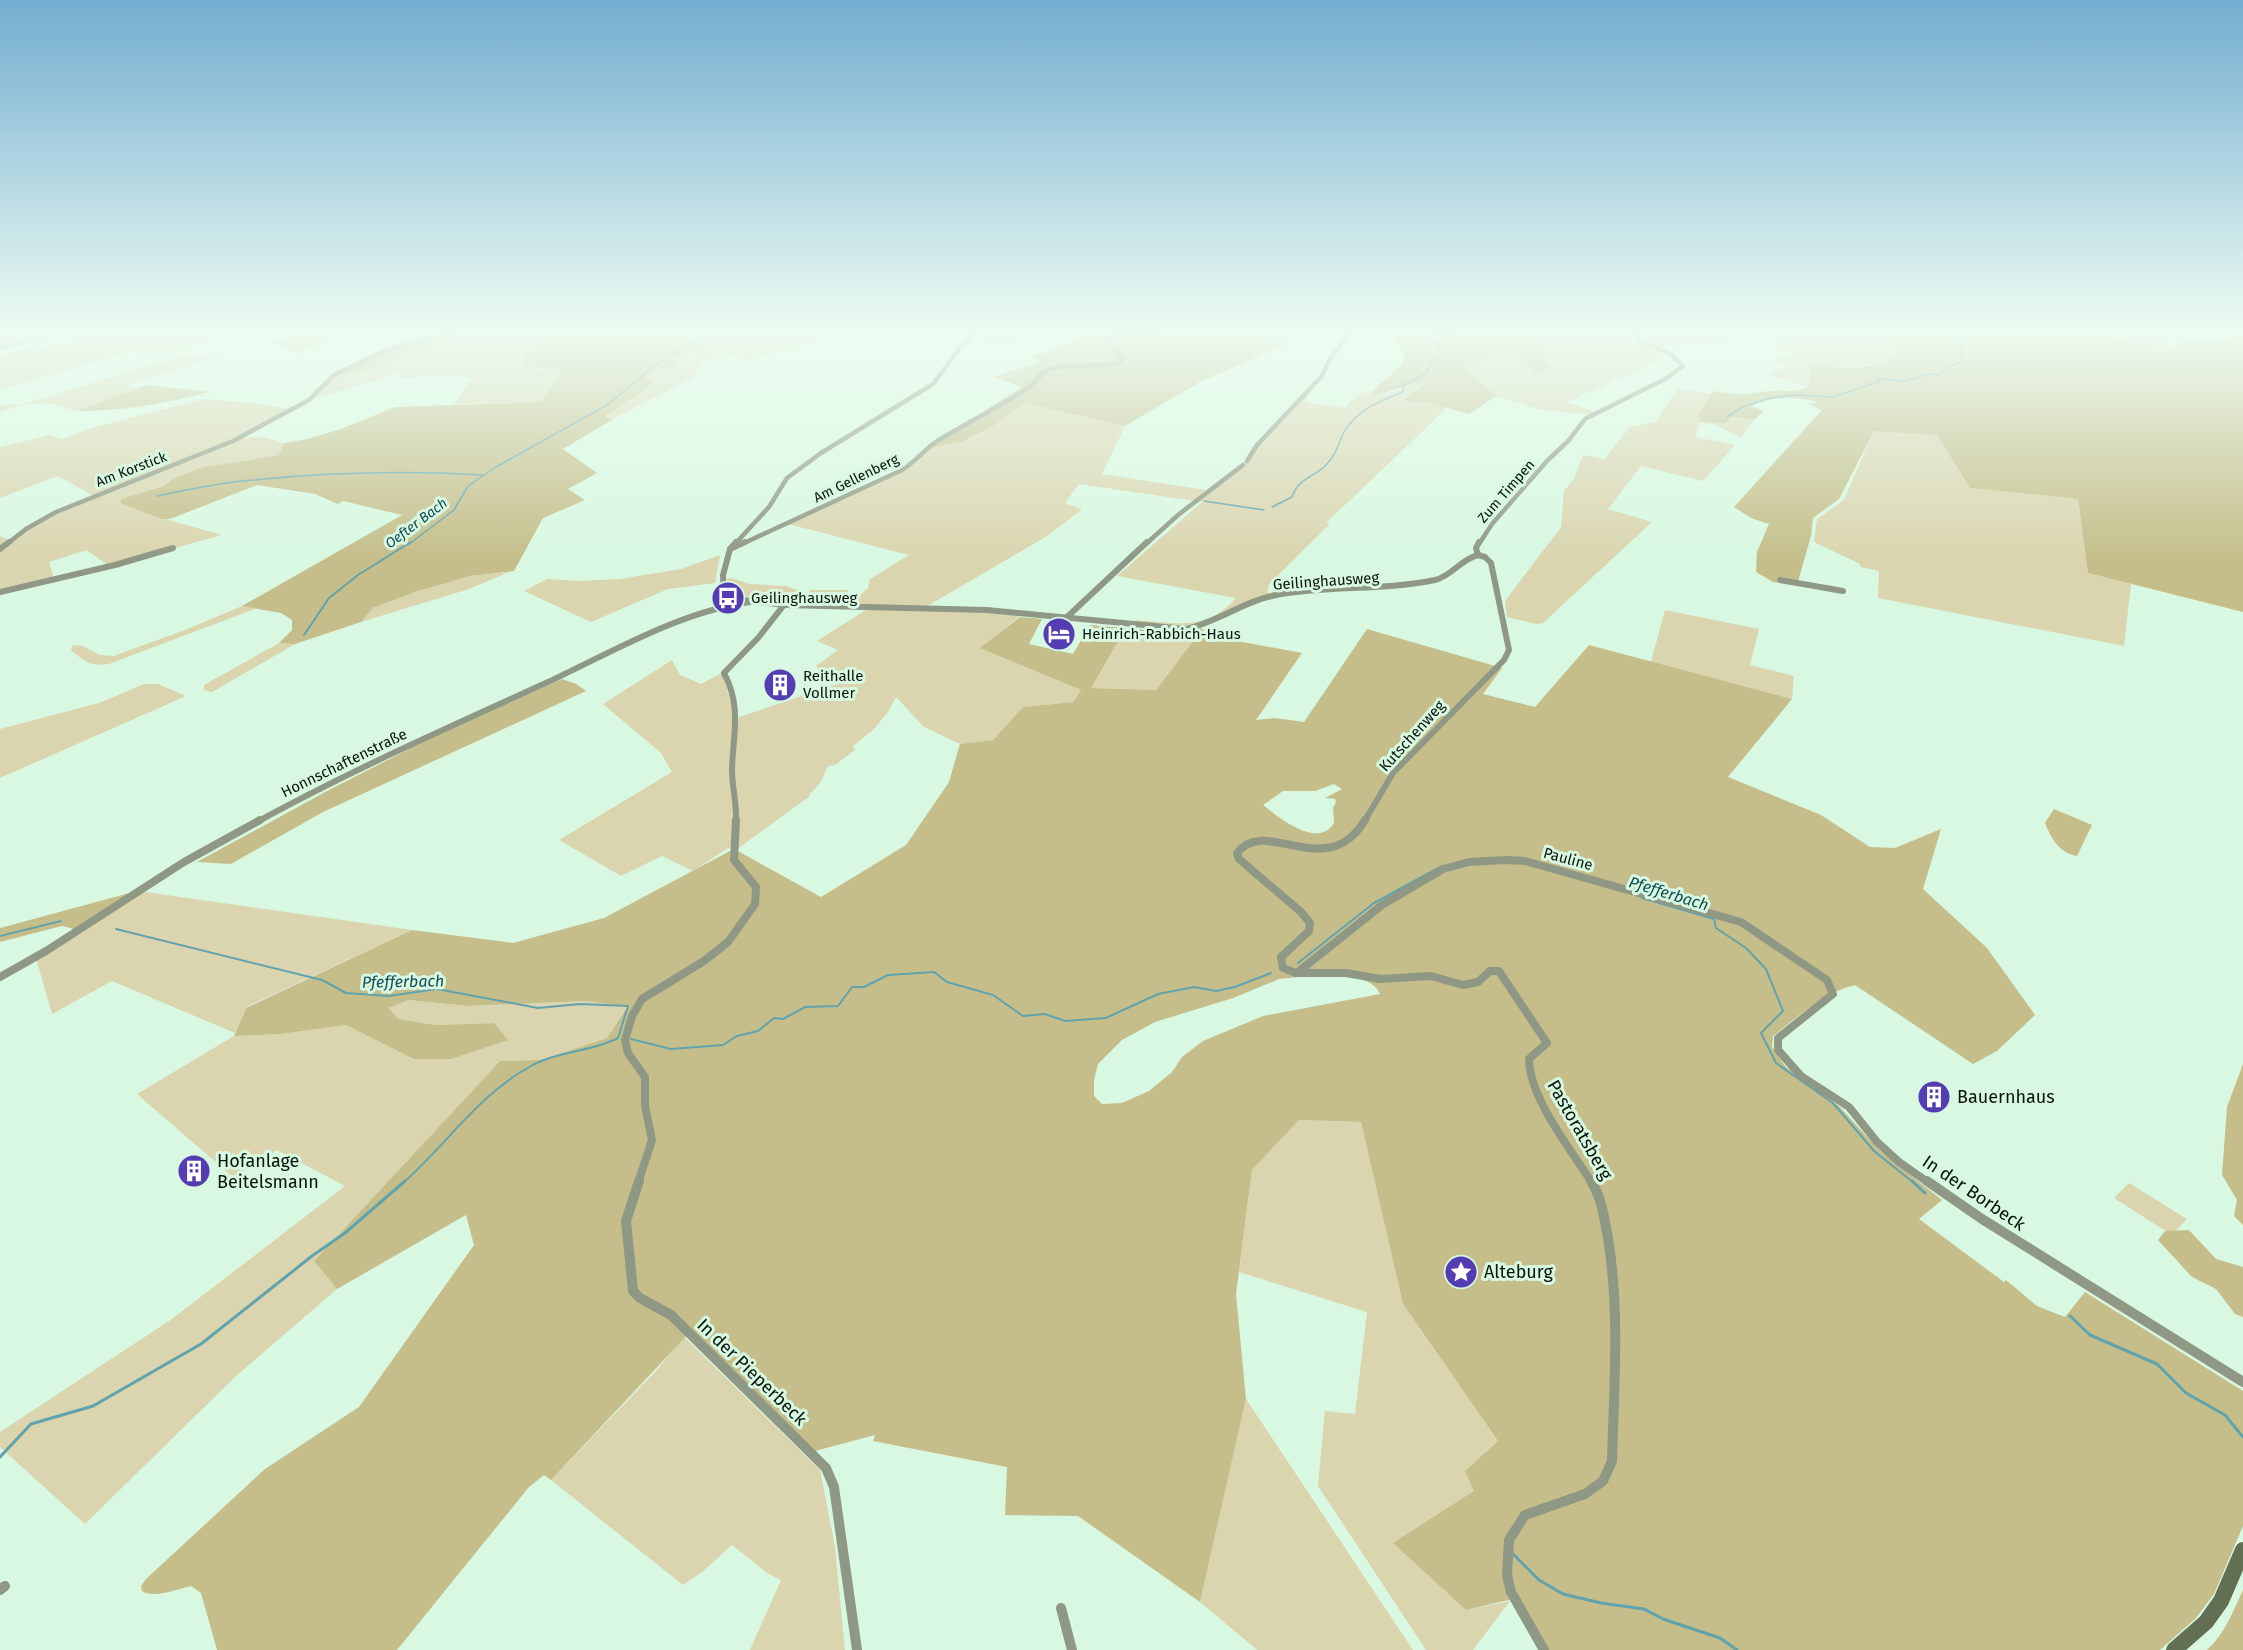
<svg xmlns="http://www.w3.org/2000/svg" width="2243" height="1650" viewBox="0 0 2243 1650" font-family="'Fira Sans',sans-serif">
<rect width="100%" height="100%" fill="#d8f8e1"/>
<g fill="#dad5af">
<polygon points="0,328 69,328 0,345"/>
<polygon points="130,328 258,328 159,355 131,352 0,389 0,355 30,349 37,350"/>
<polygon points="500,328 557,328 548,348 531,369 560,369 561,373 542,402 453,404 474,377 431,376 401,379 399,373 310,400 334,375 363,372 456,337"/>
<polygon points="634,328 710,328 688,337 632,329"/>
<polygon points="736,328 869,328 746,360 727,354 702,363 694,377 613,419 605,418 650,386 643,377 672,358 683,356 699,344"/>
<polygon points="1252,328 1258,328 1266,340 1288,338 1284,331 1294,330 1294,328 1298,328 1301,332 1290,342 1255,344"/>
<polygon points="1543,328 1629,328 1642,331 1645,328 1698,328 1742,342 1769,343 1812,328 1879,328 1893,334 1899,340 1892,358 1877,364 1850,367 1808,387 1767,374 1790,366 1773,361 1790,354 1769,343 1716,342 1659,347 1663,357 1651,364 1567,402 1595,412 1590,415 1538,409 1496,396 1462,365 1513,350 1535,373 1551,371 1534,335"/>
<polygon points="2084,328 2182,328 2193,339 2156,343 2172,349 2162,355"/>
<polygon points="185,355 224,355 126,385 138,388 76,411 49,403 23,404 0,412 0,405 23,404"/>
<path d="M1418,381L1430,382L1403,400L1427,402L1448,407L1327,522L1329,525L1270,583L1267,591L1270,594L1214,622L1187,628L1134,624L1136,620C1176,623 1206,632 1236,598L1117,576L1202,502L1079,484L1065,503L1082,509L1080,511L1047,536L924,608L1022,614L981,648L1081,690L1073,702L1023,707L993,740L960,744L924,727L896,697L888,712L874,729L852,747L856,749L835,765L828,766L821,782L809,795L810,796L736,850L728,848L693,871L662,856L621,876L559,840L672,772L661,753L603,704L672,660L680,675L701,684L722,673L736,718L838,684L816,666L838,650L817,641L866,610L920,608L849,605L868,588L870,579L909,555L788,524L899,473L912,465L920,454L934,447L962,442L973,437L993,426L1025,403L1125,426L1102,474L1206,490L1249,458L1259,440L1306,391L1309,394L1305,402L1345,408C1353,398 1360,392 1373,391L1372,397L1394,392Z"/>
<polygon points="1678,389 1712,394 1698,416 1732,417 1754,420 1741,438 1716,425 1701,422 1695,437 1735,445 1703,481 1641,466 1608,509 1652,522 1543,623 1536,624 1507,617 1505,601 1561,527 1564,491 1574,479 1583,455 1604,459 1630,427 1655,422"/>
<polygon points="204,399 244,402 290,409 241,438 264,437 284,443 279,455 234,462 174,478 164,486 121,499 120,503 162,518 222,535 109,566 87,550 49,562 54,579 0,592 0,536 11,541 27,529 94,496 58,476 0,498 0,447 49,435 62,439 91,428"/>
<polygon points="1874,430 1937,435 1971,488 2078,499 2088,573 2131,584 2124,646 1878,598 1879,571 1860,567 1860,564 1814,542 1817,519 1844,500"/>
<polygon points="720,555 715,583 668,589 591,622 524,591 547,579 576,581 620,579 681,569"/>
<polygon points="509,572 469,589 361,622 373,608 415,592 470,576"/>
<path d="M731,578L750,584L786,586L808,594L810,590H848L846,599C815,600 749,611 727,584V579Z"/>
<path d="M242,606L257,608L109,664C91,667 84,661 71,650L73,645L82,646L100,655L114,656L190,628Z"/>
<polygon points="1665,610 1759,629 1750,665 1794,676 1792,699 1651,662"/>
<polygon points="1123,633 1195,639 1156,690 1091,688"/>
<polygon points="279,643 295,644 212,692 204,690 204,685"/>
<polygon points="144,684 158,684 186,696 0,778 0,729 99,703"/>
<polygon points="138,891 412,930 246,1007 235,1033 112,981 52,1014 36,958"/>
<polygon points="407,1000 468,1006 587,1001 627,1006 607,1038 540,1060 500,1061 314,1261 337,1289 236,1376 85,1524 0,1447 0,1432 172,1319 345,1186 277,1150 233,1177 137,1094 234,1036 281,1034 346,1025 414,1059 451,1059 494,1023 436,1025 398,1019 389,1008"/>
<polygon points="1299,1120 1361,1122 1403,1304 1498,1441 1465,1471 1474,1490 1466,1610 1510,1601 1473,1650 1426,1650 1318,1486 1325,1411 1355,1414 1367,1312 1239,1272 1252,1170"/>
<polygon points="2129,1183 2187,1219 2172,1235 2114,1198"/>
<polygon points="684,1337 820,1470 835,1547 845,1650 750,1650 781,1580 767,1573 732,1545 702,1572 683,1585 551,1480 655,1372"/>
<polygon points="1246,1399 1413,1650 1257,1650 1200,1602"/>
</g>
<g fill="#c5be8a" fill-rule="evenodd">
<polygon points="69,328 128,328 46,337 0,348 0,345"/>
<polygon points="318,328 352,329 298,354 270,342"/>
<polygon points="451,328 500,328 456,337 363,372 334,375 395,344"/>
<polygon points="557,328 631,328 688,337 710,328 736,328 701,343 704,344 701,350 670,359 676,362 673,371 658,367 644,377 652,380 650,386 605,417 613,419 563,449 597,473 568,489 585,500 543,518 514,571 470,576 415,592 373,608 361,622 295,644 279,643 292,630 292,620 281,613 242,606 402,515 343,501 338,504 315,494 257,485 170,519 162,519 120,503 121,499 164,486 174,478 204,467 279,455 284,443 307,439 341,429 395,407 542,402 560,374 560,369 525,367 524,353 548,348"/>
<polygon points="976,328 1050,328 1008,343 969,335"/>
<polygon points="1117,328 1252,328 1255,344 1290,342 1200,382 1125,426 1025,403 993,426 962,442 934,447 918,454 1022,387 993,377 1041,362 1032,357 1086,336"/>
<path d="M1382,328H1543L1534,335L1551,371L1535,373L1513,350L1463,365L1496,396L1469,414L1427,402L1402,401L1428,382C1413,381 1388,393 1371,397C1374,382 1408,370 1403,353C1402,349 1399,347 1398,345C1393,335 1391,333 1382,328Z"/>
<path d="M1879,328H2084L2162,354L2187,339L2217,341L2233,337L2243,329V612L2088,573L2078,499L1970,488L1937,435L1874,431L1839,499L1813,518L1811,536L1797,585L1773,582L1756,572L1757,552L1769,524L1751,518L1734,507L1822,410L1808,404L1818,402C1795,396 1773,396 1751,406L1764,411L1754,420L1732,417L1725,423L1701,422L1698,416L1713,391C1739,396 1746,394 1770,391C1784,390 1795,393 1808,387L1811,366C1833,367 1878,372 1895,355L1899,340L1893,334Z"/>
<path d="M146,385L209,392C165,404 121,411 76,411Z"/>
<path d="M1020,617L1042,619L1029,644L1073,654L1090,625L1158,631L1201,628L1210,636L1302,653L1256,720L1275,718L1304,722L1367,629L1502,668L1483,694L1535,707L1589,645L1792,699L1728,777L1821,815L1870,847L1895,848L1941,829L1923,889L1987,948L2035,1015L1997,1051L1973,1064L1855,985C1825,992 1797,1017 1773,1036L1772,1047L1786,1067L1840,1107L1879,1150L1942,1200L1919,1219L2004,1282L2006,1280L2037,1306L2065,1317L2085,1292L2243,1391V1526L2214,1594L2196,1618L2160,1650H1538L1542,1639L1517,1598L1466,1610L1393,1543L1474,1491L1465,1471L1498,1441L1403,1304L1361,1122L1299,1120L1252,1170L1236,1294L1246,1399L1200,1602L1078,1516L1005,1515L1007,1467L873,1441L875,1435L815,1451L692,1330L551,1480L544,1475L529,1487L397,1650H217L201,1593L191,1586C177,1589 155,1599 142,1591L141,1586L146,1579L265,1469L359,1407L474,1245L466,1215L337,1289L314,1261L500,1061L540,1060L607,1038L627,1007L587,1001L468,1006L408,1000L389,1008L398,1019L436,1025L494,1023L508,1040L451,1059H414L346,1025L281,1034L234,1036L246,1008L412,930L513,943L604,918L730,851L736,850L821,897L906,845L949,782L960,744L993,740L1023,707L1073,702L1081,690L980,648ZM1123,633L1194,639V640L1156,690L1091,688ZM1334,784L1342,789L1325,798L1335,799L1336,802L1333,808L1334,823C1318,850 1278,817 1263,805L1283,791H1315ZM1328,974C1346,976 1372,976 1380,994L1263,1016L1203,1041L1182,1057L1172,1072L1149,1091L1122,1103L1102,1104L1094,1096V1080L1098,1064L1122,1040L1155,1022L1233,998L1279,979Z"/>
<polygon points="562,679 576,684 586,691 323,812 231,864 197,862 329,790 421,743"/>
<path d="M2054,809L2092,825L2077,856C2059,853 2051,838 2045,823Z"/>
<polygon points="137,891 78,930 62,926 0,942 0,928"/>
<polygon points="2243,1064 2243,1225 2234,1216 2237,1200 2222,1175 2227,1107"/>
<polygon points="2189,1230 2216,1259 2243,1267 2243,1317 2235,1314 2216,1289 2192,1277 2158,1240 2165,1231"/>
<path d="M2243,1590V1650H2207C2225,1634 2233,1611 2243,1590Z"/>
</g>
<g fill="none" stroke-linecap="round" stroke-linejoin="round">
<g stroke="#61a3ac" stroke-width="1.5">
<polyline points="1412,328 1441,336"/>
<polyline points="42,339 85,328"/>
<polyline points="0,349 34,341"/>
<polyline points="1727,417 1741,408 1766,399 1792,395 1833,397 1878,382 1878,379 1905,381 1931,374 1939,375 1940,372 1961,361 1962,350 1959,343 1968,339 1959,328"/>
<path d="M157,496C182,491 208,485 234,482C316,473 399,470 482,475"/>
<polyline points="1204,501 1264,510"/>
<path d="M1272,507L1292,497C1298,479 1312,478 1325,466C1335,457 1338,445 1343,434C1355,410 1380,401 1403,392V386L1427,373L1432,359L1440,357L1439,347L1432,342L1438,341L1441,336C1473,329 1503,331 1536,334L1542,333L1541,328"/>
<polyline points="409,544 454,510 468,486 496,467 607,405 668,355 698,339 733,328"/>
</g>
<g stroke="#61a3ac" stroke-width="2">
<polyline points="304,635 329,598 358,575 411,542"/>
<polyline points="1642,898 1714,919 1716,928 1746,948 1766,969 1783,1011 1761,1033 1776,1063 1833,1103 1874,1151 1914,1183"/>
<path d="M116,929L322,980L346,993L389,996L437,989L538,1008L580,1004L628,1006L618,1038C591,1052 558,1051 531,1066C479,1094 447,1144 403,1183"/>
<polyline points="0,936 61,921"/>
<polyline points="1298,963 1374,903 1442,866"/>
<polyline points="631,1039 671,1049 723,1045 737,1036 758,1031 774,1018 783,1019 805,1007 838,1006 852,987 864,987 888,975 934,972 947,982 993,995 1023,1016 1045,1014 1065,1021 1106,1018 1158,994 1194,987 1216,991 1235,987 1271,973"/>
</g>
<g stroke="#61a3ac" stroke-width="3">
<polyline points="1912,1181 1925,1193"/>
<polyline points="2070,1316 2090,1335 2157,1364 2186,1393 2225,1415 2243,1437"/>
<polyline points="0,1457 31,1424 93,1406 201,1344 312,1256 345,1233 405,1181"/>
<polyline points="1512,1553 1539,1580 1563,1594 1601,1603 1644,1609 1663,1619 1720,1638 1737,1650"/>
</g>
<g stroke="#8f9884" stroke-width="4.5">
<polyline points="1247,461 1257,445 1321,377 1331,358 1354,328"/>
<polyline points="7,544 26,529 56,512 233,441 309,400 334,375 382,352 466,328"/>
<polyline points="735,544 769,507 787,478 821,453 933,384 962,345 978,328"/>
<path d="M742,544L902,470C915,462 924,450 937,441C967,423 999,407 1028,388C1038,381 1040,371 1053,368C1075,362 1098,369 1121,363L1122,357L1106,339L1121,333L1208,328"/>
<polyline points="1146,544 1178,515 1243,465"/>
<polyline points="1479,544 1492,524 1547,461 1569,440 1585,419 1667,378 1683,366 1669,353 1638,341 1637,336 1644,328"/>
</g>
<g stroke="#8f9884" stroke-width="6">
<polyline points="0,549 9,542"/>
<polyline points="730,549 745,542"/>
<polyline points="1478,555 1476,548 1479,542"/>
<polyline points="1780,580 1843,591"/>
<path d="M723,590L743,600L784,605L987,610L1186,629C1218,622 1244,601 1276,595C1328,585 1382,591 1435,580C1452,576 1461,559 1478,555"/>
<polyline points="0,592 115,565 173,548"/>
<polyline points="717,608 724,595 723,575 730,549 736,542"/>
<polyline points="1066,618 1147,542"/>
<path d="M257,822C351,770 450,727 548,682C612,652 679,612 750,602"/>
<path d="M736,822C737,804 732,787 732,770C733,733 742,707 724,673L758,638L784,605"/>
<polyline points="1364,822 1393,773 1504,660 1509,650 1491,563 1485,557 1478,555"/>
</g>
<g stroke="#8f9884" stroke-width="8">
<path d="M1365,820C1327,884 1265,815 1237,853L1239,859L1301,912L1310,923L1309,931L1281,957L1283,968L1296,973H1346L1380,979L1431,976L1463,985L1478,982L1490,971H1499L1547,1043L1529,1059C1529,1097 1571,1150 1592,1183"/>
<polyline points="1298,972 1382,905 1443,869 1469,862 1506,860 1525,861 1741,922 1827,980 1833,994 1778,1038 1778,1050 1801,1076 1849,1107 1877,1142 1899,1162 1929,1183"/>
<polyline points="0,977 46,951 184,862 260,820"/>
<polyline points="638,1183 652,1140 645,1106 645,1077 628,1053 625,1040 632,1016 642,999 704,961 728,942 755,904 756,887 734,860 736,820"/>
</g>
<g stroke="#8f9884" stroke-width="10">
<polyline points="639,1181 626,1221 633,1291 640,1298 671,1315 826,1468 834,1487 857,1650"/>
<polyline points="1927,1181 1982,1219 2243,1382"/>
<polyline points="0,1590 5,1586"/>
<polyline points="1061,1608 1072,1650"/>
<path d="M1544,1650L1511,1592L1507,1575L1509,1540L1525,1515L1585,1494L1603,1481L1612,1461C1614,1386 1620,1312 1608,1238C1604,1218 1602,1198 1591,1181"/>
</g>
<polyline stroke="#626f52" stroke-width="16" points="2174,1650 2206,1622 2221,1601 2243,1550"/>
</g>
<linearGradient id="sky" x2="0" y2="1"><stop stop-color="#72add0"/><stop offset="0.59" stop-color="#edfcf2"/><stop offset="1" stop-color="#edfcf2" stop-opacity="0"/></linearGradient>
<rect width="2243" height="559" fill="url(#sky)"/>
<defs>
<symbol id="bus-disc" viewBox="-11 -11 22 22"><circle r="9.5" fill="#543cb3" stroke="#d8f8e1"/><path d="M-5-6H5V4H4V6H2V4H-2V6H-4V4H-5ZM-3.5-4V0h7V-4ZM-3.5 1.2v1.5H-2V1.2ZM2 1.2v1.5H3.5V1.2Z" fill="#fff"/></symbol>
<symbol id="hotel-disc" viewBox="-11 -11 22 22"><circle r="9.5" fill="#543cb3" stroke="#d8f8e1"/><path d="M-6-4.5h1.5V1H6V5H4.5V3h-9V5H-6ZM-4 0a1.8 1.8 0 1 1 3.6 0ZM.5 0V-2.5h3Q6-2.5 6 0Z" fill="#fff"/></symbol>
<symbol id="building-disc" viewBox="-11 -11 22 22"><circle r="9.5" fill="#543cb3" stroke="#d8f8e1"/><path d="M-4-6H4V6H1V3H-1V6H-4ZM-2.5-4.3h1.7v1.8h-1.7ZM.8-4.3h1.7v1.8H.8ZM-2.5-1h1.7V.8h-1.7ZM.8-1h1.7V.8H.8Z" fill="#fff"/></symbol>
<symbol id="sight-disc" viewBox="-11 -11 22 22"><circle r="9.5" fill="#543cb3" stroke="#d8f8e1"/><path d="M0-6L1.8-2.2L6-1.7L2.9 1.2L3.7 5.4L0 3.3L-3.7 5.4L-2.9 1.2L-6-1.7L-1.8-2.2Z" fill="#fff"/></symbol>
</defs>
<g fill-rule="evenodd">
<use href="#bus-disc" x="709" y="579" width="38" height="38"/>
<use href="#hotel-disc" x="1040" y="615" width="38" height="38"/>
<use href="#building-disc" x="761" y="666" width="38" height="38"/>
<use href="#building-disc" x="1915" y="1078" width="38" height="38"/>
<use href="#building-disc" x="175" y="1152" width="38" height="38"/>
<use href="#sight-disc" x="1442" y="1253" width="38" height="38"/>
</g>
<g text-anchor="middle" stroke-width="6" stroke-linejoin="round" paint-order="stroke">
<g font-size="14" fill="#09140c" stroke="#d8f8e1">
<text transform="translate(131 469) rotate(-21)" y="5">Am Korstick</text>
<text transform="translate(856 478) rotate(-26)" y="5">Am Gellenberg</text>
<text transform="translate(1506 491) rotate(-49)" y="5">Zum Timpen</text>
</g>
<g font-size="14" font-style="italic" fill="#104c53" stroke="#d8f8e1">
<text transform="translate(416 523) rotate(-37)" y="5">Oefter Bach</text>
</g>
<g font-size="15" fill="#09140c" stroke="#d8f8e1">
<text transform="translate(1326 581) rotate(-4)" y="5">Geilinghausweg</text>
<text transform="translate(1412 736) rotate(-48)" y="5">Kutschenweg</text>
<text transform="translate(344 763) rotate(-26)" y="5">Honnschaftenstraße</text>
<text transform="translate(1568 859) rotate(15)" y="5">Pauline</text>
</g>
<g font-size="15" fill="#09140c" stroke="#d8f8e1" text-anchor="start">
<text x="751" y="603">Geilinghausweg</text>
<text x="1082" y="639">Heinrich-Rabbich-Haus</text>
<text x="803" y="681">Reithalle<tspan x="803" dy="17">Vollmer</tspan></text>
</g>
<g font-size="16" font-style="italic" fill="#104c53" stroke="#d8f8e1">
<text transform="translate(1669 893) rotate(17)" y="6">Pfefferbach</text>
<text transform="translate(403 981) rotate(-1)" y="6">Pfefferbach</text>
</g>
<g font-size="18" fill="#09140c" stroke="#d8f8e1" text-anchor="start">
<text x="1957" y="1103">Bauernhaus</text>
<text x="217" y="1167">Hofanlage<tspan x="217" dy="21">Beitelsmann</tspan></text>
<text x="1484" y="1278">Alteburg</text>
</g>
<g font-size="18" fill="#09140c" stroke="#d8f8e1">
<text transform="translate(1580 1130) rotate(60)" y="6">Pastoratsberg</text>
<text transform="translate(1974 1193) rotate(34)" y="6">In der Borbeck</text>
<text transform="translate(752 1372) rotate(44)" y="6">In der Pieperbeck</text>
</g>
</g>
</svg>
